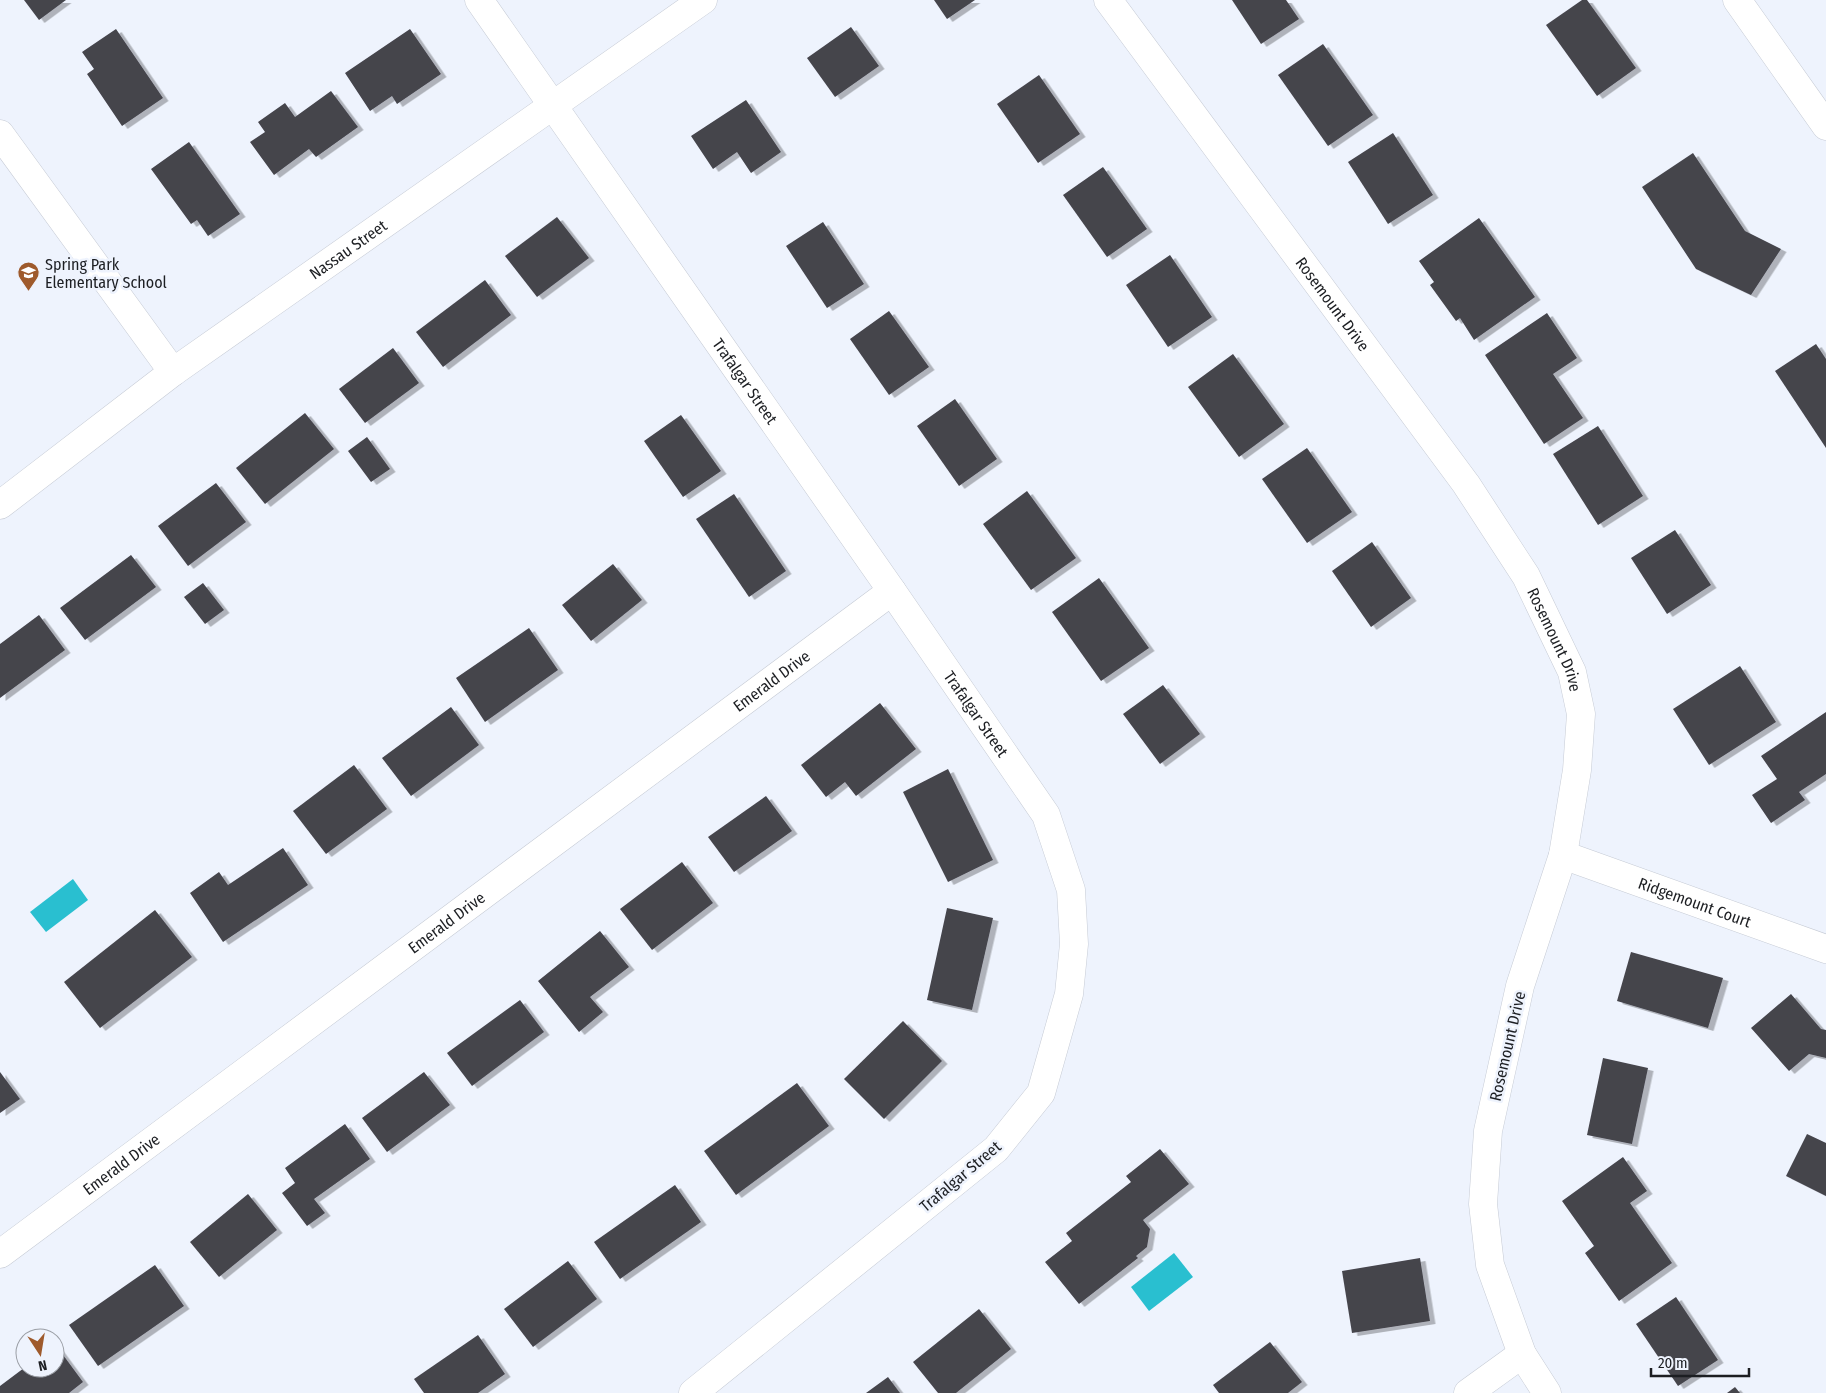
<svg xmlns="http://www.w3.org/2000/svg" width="1826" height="1393" viewBox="0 0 1826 1393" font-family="'Fira Sans Condensed',sans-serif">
<defs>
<filter id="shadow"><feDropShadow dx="5.5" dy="3" stdDeviation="0" flood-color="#0004"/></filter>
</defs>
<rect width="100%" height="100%" fill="#eef3fd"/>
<g fill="#29bfd0">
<polygon points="73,879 88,900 46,932 30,912"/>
<polygon points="1174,1253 1193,1277 1149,1311 1131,1287"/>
</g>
<g fill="#45444c" filter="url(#shadow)">
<polygon points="24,0 66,0 39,20"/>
<polygon points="934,0 975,0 947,19"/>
<polygon points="1232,0 1286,0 1299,19 1261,44"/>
<polygon points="1582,0 1587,0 1636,68 1597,96 1546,25"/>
<polygon points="851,27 879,66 835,97 807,58"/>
<polygon points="116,29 163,98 122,126 87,74 94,69 82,52"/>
<polygon points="410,29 441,74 397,104 392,96 370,111 345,73"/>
<polygon points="1323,44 1373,115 1328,146 1278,75"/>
<polygon points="1039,75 1080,134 1038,163 997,104"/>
<polygon points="331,91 358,127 316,157 309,149 274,175 250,142 265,132 258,122 285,103 295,117"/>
<polygon points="746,100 781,152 751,173 737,152 713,169 691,136"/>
<polygon points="1393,133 1433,195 1388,224 1348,162"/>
<polygon points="189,142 240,214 208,236 197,220 191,224 151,169"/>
<polygon points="1693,153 1745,231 1781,249 1751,295 1696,269 1642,187"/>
<polygon points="1103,167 1147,229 1107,257 1063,195"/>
<polygon points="557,217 589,258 537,297 505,256"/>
<polygon points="1479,218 1535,297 1474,340 1460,318 1456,321 1430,285 1434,282 1419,261"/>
<polygon points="823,222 864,284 827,308 786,246"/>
<polygon points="1170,255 1212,317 1168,347 1126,285"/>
<polygon points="485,280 511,315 443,367 416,332"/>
<polygon points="889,311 929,367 889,395 850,339"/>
<polygon points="1547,313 1577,358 1553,374 1583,418 1544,444 1485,355"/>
<polygon points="1816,344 1826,359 1826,448 1775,371"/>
<polygon points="393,348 419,383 365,423 339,389"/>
<polygon points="1233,354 1284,424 1239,457 1188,387"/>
<polygon points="955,399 997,459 959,486 917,426"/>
<polygon points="305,413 334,449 265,504 236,468"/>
<polygon points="681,415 721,471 683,497 644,441"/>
<polygon points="1598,426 1643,496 1598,525 1553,454"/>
<polygon points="367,437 390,469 371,482 348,451"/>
<polygon points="1307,448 1352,512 1307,543 1262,479"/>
<polygon points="216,483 246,522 188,566 158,526"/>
<polygon points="1027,491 1076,558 1031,590 983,524"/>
<polygon points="734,494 786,571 749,597 696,519"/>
<polygon points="1675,530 1711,585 1667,614 1631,558"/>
<polygon points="1372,542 1411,598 1371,627 1332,571"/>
<polygon points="131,555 156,587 85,640 60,608"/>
<polygon points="613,564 642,600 591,641 562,605"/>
<polygon points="1099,578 1149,648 1101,681 1052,612"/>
<polygon points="203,583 224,610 205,624 184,597"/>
<polygon points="39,615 65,650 0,698 0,644"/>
<polygon points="529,628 558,670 485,722 456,678"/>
<polygon points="1740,666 1776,722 1709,765 1673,709"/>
<polygon points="1163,685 1200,734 1160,764 1123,714"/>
<polygon points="880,703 916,749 856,796 845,782 826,797 801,765"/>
<polygon points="451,707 479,745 411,796 382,758"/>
<polygon points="1826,712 1826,774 1799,792 1805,800 1771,823 1752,795 1777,779 1761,756"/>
<polygon points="354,765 387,809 326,854 293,811"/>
<polygon points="948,769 993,860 948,882 903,792"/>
<polygon points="766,796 792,831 734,872 708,837"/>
<polygon points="283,848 308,885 223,942 190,893 219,872 228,885"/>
<polygon points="682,862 713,903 652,950 620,909"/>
<polygon points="947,908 993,918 972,1010 927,1000"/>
<polygon points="155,910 192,957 100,1028 64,982"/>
<polygon points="600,931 629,967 590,997 603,1012 579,1032 538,981"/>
<polygon points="1631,952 1723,978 1708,1028 1617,1001"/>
<polygon points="1791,994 1821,1029 1826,1030 1826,1058 1809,1054 1789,1071 1751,1028"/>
<polygon points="520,1000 544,1032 472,1086 447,1053"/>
<polygon points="903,1021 942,1061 884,1119 844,1079"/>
<polygon points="1603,1058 1648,1068 1632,1144 1587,1135"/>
<polygon points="0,1072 20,1099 0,1113"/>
<polygon points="424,1072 450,1105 387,1152 362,1118"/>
<polygon points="797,1083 829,1126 736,1195 704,1151"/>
<polygon points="345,1124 370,1159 314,1199 325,1213 307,1226 282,1193 295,1183 285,1168"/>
<polygon points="1807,1134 1826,1143 1826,1196 1786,1176"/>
<polygon points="1160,1149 1189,1184 1143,1220 1150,1229 1147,1247 1136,1256 1138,1258 1079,1304 1045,1262 1072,1241 1066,1233 1131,1182 1126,1176"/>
<polygon points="1623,1157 1647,1191 1630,1203 1672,1263 1619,1301 1585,1253 1594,1246 1562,1201"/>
<polygon points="675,1185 701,1222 620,1279 594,1242"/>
<polygon points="248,1194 277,1230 219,1277 190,1242"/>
<polygon points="1420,1258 1430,1321 1352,1333 1342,1271"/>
<polygon points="568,1261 597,1299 533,1347 504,1309"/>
<polygon points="155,1265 184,1306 98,1366 69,1325"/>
<polygon points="1676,1297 1718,1360 1678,1386 1636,1324"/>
<polygon points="979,1309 1011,1349 956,1393 938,1393 913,1362"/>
<polygon points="478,1335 505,1374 478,1393 424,1393 414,1379"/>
<polygon points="1270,1342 1302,1382 1288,1393 1219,1393 1213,1385"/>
<polygon points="55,1344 83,1382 69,1393 0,1393 0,1386 24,1368 55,1368"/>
<polygon points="888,1377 900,1393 866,1393"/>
<polygon points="1735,1387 1740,1393 1727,1393"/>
</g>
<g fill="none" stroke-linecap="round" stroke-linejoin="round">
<defs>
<g id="minor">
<path id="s1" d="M479,0L892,591L1046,815L1071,890L1074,944L1069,994L1041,1093L996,1149L693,1393"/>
<path id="s2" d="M1108,0L1466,484L1526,576L1572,672L1581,714L1577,770L1563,855L1520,986L1488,1131L1483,1204L1490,1265L1522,1354L1547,1393"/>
<polyline points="0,134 173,372"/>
<path id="s3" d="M0,505L173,372L703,0"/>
<path id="s4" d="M1563,855L1826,949"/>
<path id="s5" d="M0,1254L892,591"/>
<polyline points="1468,1393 1522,1354"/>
</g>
<polyline id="major" points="1737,0 1826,126"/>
</defs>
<use href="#minor" stroke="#c6cbd5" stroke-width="29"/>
<use href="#major" stroke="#c6cbd5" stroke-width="29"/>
<use href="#minor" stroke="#fff" stroke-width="28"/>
<use href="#major" stroke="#fff" stroke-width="28"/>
</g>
<defs>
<symbol id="school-pin" viewBox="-11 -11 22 30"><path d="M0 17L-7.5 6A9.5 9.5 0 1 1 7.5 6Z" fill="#9e5a2c" stroke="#eef3fd"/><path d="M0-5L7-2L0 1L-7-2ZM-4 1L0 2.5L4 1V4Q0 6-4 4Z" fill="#fff"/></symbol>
</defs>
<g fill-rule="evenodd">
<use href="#school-pin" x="16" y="260" width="25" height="34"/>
</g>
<g text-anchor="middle" stroke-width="5" stroke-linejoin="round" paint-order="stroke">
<g font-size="16" fill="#1c1e22" stroke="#eef3fd">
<text dy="6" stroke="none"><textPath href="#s3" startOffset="432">Nassau Street</textPath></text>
<text dy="6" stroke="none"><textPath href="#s2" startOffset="378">Rosemount Drive</textPath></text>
<text dy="6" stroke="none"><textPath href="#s1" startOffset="465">Trafalgar Street</textPath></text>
<text dy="6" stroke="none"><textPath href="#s2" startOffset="782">Rosemount Drive</textPath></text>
<text dy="6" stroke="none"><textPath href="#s5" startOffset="961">Emerald Drive</textPath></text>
<text dy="6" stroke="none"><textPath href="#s1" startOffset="870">Trafalgar Street</textPath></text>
<text dy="6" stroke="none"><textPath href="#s4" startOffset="140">Ridgemount Court</textPath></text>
<text dy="6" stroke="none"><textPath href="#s5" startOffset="556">Emerald Drive</textPath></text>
<text transform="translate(1507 1046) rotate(-77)" y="6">Rosemount Drive</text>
<text dy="6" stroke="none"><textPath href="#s5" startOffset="151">Emerald Drive</textPath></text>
<text transform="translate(960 1176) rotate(-40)" y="6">Trafalgar Street</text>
</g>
<g font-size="16" fill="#1c1e22" stroke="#eef3fd" text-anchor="start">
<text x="45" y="270">Spring Park<tspan x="45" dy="18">Elementary School</tspan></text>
</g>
</g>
<g transform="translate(40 1353) rotate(168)"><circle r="24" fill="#eef3fd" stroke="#9a9ea5"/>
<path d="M0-4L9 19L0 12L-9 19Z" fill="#9e5a2c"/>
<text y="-8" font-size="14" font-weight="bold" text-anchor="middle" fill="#1c1e22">N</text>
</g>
<path d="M1651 1368v8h98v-8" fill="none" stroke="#1c1e22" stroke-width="2.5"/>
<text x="1658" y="1368" font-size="15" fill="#1c1e22" stroke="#eef3fd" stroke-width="4" paint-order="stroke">20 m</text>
</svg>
